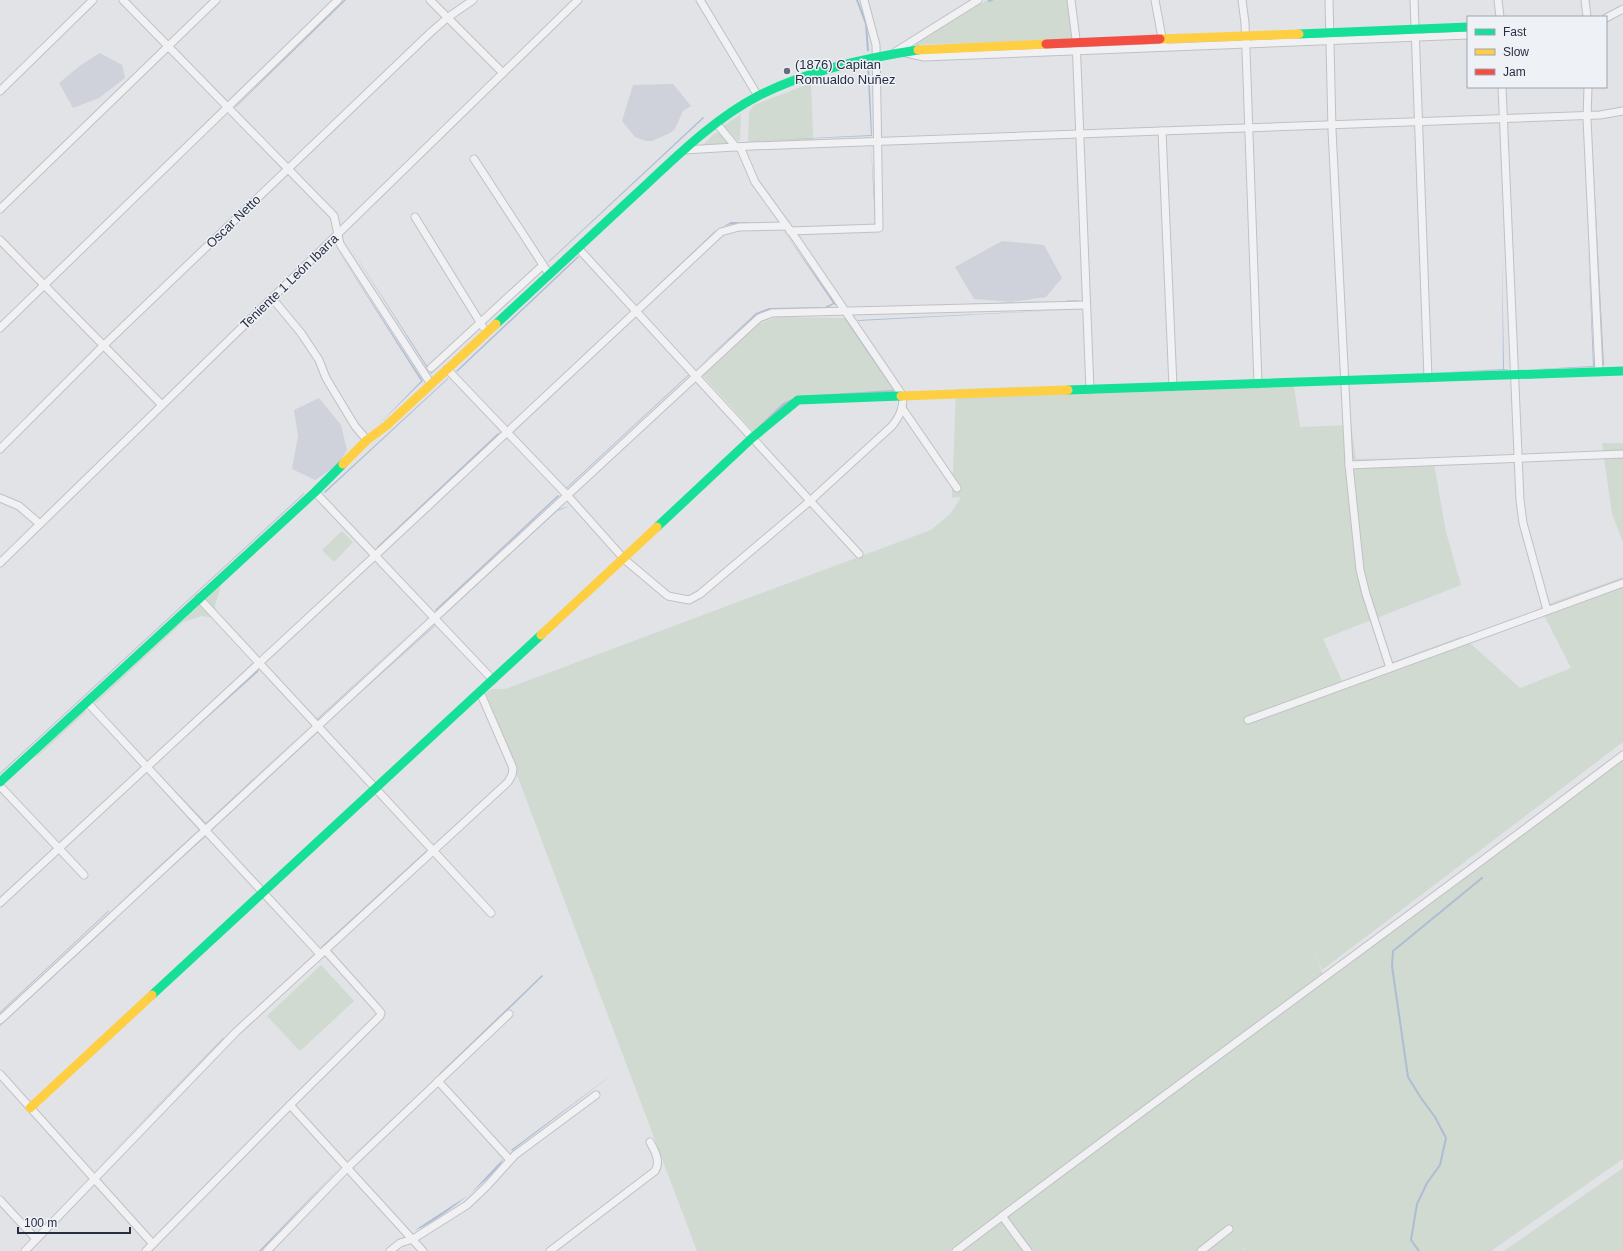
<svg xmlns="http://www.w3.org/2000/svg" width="1623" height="1251" font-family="Arial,sans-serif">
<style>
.built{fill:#cfd2da}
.green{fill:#d0dad1}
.water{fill:#aebdd3}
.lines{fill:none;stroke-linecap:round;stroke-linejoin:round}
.stream{stroke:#aebdd3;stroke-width:2}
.street-casing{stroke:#bfc1c5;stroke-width:9}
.street{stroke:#f1f1f3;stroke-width:7}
.fast{stroke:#16e098;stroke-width:9}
.slow{stroke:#ffcf43;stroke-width:9}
.jam{stroke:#f24e42;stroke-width:9}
.poi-dot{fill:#686d7b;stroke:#eef1f6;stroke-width:1.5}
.labels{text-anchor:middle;stroke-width:3;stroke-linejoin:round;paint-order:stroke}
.poi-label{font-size:13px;fill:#272e41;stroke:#eef1f6;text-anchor:start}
.street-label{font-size:13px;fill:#272e41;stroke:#eef1f6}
</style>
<rect width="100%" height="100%" fill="#e1e3e7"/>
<!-- built -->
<g class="built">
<polygon points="100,53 122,65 125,78 99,98 73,108 59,83 81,65"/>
<polygon points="673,84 691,106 683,111 675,129 670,133 652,141 646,141 635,137 622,121 633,85"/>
<polygon points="1002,241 1044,245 1062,278 1046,297 1012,302 974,299 955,267"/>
<polygon points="319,398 341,425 347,450 338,465 315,480 292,469 298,436 294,410"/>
</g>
<!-- green -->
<g class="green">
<polygon points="987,0 1067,0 1072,39 916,45 917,42"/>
<polygon points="811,83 813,140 750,142 748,141 749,112 754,105"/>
<polygon points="741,114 740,140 738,141 724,126"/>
<polygon points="715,133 719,133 729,143 703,145"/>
<polygon points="777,317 846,318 895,392 799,397 753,431 702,375 758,324"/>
<polygon points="1293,380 1300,427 1351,425 1356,459 1433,458 1446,532 1461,585 1323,639 1342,681 1462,636 1520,688 1571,668 1540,607 1623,577 1623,742 1322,970 1312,944 1323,975 954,1251 697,1251 486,693 491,689 505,689 931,530 951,513 961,497 952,498 956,389"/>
<polygon points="1602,443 1623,443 1623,542 1612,514"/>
<polygon points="342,531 353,542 334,562 322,550"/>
<polygon points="221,585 215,605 216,618 201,616 183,622 96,703 94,702"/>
<polygon points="85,709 86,712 39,755 33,758"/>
<polygon points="1623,758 1623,1159 1491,1251 1246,1251 1242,1244 1245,1251 956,1251"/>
<polygon points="321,965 354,1001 300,1051 267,1016"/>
<polygon points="1623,1168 1623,1251 1504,1251"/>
</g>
<!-- water -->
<g class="water">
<polygon points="344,0 346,0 236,107 235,107"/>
<polygon points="856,0 858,0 867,24 869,51 867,51 865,24"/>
<polygon points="869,64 872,136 750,141 871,135 867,65 837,73"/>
<polygon points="703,117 704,118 549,262 548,262"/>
<polygon points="1591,120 1604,365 1623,365 1603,365"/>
<polygon points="871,146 876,223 794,227 875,223"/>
<polygon points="731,222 781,224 731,224 722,227 639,303 714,232"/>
<polygon points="783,230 838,307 834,304 827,308 765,311 757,314 697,368 756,313 769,308 825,307 833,303"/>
<polygon points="345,239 431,372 477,331 431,374"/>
<polygon points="1588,243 1594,366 1595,367 1517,370 1593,366"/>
<polygon points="335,246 423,381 378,425 421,381"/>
<polygon points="1502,254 1504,369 1509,370 1431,373 1503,369"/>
<polygon points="578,256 579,257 457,372 456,371"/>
<polygon points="1079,300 850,309 850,308 1080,300"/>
<polygon points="1079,309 858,321 858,320"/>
<polygon points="630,311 509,426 508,426"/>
<polygon points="846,318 895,393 799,397 754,431 783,403 799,396 893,390 845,319"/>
<polygon points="689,374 689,375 566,489 566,488"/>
<polygon points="448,378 448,379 325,493 324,492"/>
<polygon points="498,433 499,434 378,548 377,547"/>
<polygon points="304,493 304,494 0,774 0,773"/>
<polygon points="558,495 559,496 436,611 435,610"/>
<polygon points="570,506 557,511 441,618 556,510"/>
<polygon points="427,618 317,720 266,666 317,719"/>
<polygon points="435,625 435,626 323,726"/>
<polygon points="259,669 258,672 152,767 206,823 311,725 206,824 151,766"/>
<polygon points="318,731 318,732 212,830 211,830"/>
<polygon points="147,773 200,830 115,906 199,830"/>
<polygon points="204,836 205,837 122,912"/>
<polygon points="426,851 426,852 321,948 321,947"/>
<polygon points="109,910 109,911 0,1013 0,1012"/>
<polygon points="115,919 116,919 0,1026 0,1025"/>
<polygon points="542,975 543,976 440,1076 439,1074"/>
<polygon points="223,1038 224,1038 95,1170"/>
<polygon points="618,1070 512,1151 511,1150"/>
<polygon points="431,1083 432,1083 348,1160"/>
<path d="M503,1159C499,1174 431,1227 415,1230L470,1194Z"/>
<polygon points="340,1167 261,1251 259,1251"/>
</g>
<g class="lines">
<!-- stream -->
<g class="stream">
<polyline points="989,1 992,0"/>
<polyline points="1419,1251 1411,1240 1417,1204 1427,1183 1440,1165 1446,1138 1435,1117 1421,1098 1408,1077 1392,966 1393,951 1482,878"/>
</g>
<!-- street casing -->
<g class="street-casing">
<g id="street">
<polyline points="123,0 334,216 340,244 431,384"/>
<polyline points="430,0 503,73"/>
<polyline points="700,0 758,96"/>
<polyline points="1071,0 1076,39 1090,390"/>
<polyline points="1155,0 1163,43"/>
<polyline points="1242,0 1245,23 1258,384"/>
<polyline points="1329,0 1332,130 1349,465 1360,570 1366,594 1390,668"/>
<polyline points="1414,0 1428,378"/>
<polyline points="1498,0 1500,17"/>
<polyline points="1585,0 1587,17"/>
<polyline points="1606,18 1623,9"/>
<polyline points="895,52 978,0"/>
<polyline points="906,53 924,57 1468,35"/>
<polyline points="1502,87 1520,500 1523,523 1547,610"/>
<polyline points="1588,87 1587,119 1599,372"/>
<polyline points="0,91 93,0"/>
<polyline points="717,124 736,147"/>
<polyline points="1162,131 1173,387"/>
<polyline points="684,150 752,146 1600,115 1623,111"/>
<polyline points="474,159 549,274"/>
<polyline points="0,209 216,0"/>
<polyline points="415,217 483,327"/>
<polyline points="790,231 879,228 876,45 864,0"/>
<polyline points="0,240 162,405"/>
<polyline points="578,248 859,554"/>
<polyline points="272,298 301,333 319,360 326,378 355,426 367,440"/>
<polyline points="0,328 338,0"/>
<polyline points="431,368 543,265"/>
<path d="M447,369L567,495L624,559L668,596L689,600L700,594L810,501L892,426C900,416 903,409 903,396L797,240L755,182L740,147"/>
<polyline points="902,408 957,488"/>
<polyline points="0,449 103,346 430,33 447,18 473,0"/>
<polyline points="1349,465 1623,454"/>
<polyline points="315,492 493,680"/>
<polyline points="0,498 19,506 40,524"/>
<polyline points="0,563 578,0"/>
<polyline points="199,598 491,913"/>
<polyline points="87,702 320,954"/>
<polyline points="1248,720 1623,583"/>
<polyline points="0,786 84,875"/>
<polyline points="0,903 379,552 721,232 739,227 787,226"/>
<polyline points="0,1020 759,318 772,313 1086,305"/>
<polyline points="0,1074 153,1244"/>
<polyline points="438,1081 510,1160"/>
<polyline points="290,1105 423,1251"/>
<polyline points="0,1200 36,1239"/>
<polyline points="1002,1216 1028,1251"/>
<polyline points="25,1251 236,1032 508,782 512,775 513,768 480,692"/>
<polyline points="146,1251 290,1105 380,1016 381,1013 377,1008 325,950"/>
<polyline points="267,1251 346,1169 509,1014"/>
<polyline points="390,1251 400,1243 413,1239 467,1205 487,1186 515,1155 596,1095"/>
<path d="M550,1251L655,1171C661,1162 655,1151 650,1142"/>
<path d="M956,1251C1177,1084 1402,922 1623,755"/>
<polyline points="1201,1251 1229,1229"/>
</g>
</g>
<!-- street -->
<use href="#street" class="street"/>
<!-- fast -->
<g class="fast">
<polyline points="1299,34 1468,27"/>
<path d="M496,324C543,280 590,237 636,194C674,159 712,120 758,96C807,71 864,58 918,50"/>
<polyline points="1068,390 1623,371"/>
<polyline points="657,527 752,438 798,400 901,396"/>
<polyline points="0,782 315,492 343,464"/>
<polyline points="152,995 541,635"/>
</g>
<!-- slow -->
<g class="slow">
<polyline points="1160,39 1299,34"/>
<polyline points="918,50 1046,44"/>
<polyline points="901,396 1068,390"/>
<polyline points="343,464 367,440 386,426 496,324"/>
<polyline points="541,635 657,527"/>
<polyline points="30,1108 152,995"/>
</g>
<!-- jam -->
<polyline class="jam" points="1046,44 1160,39"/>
</g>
<!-- markers -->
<circle class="poi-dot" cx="787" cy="71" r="4"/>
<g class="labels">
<!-- poi labels -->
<g class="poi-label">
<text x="795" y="69">(1876) Capitan<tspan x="795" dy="15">Romualdo Nuñez</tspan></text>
</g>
<!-- street labels -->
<g class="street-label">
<text transform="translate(233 221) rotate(-44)" y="5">Oscar Netto</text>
<text transform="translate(289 281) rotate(-44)" y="5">Teniente 1 León Ibarra</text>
</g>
</g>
<!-- legend -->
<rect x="1467" y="16" width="140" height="72" fill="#eef1f6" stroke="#9ea3ae"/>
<rect x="1475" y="29" width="20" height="6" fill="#16e098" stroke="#9ea3ae"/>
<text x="1503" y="36" font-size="12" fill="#272e41">Fast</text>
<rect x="1475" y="49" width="20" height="6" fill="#ffcf43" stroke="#9ea3ae"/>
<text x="1503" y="56" font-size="12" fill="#272e41">Slow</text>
<rect x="1475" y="69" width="20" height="6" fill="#f24e42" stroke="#9ea3ae"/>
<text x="1503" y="76" font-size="12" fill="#272e41">Jam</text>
<!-- scale -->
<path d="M18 1227v6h112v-6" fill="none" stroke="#272e41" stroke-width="2"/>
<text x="24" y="1227" font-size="12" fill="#272e41" stroke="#eef1f6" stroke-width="3" paint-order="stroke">100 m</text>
</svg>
